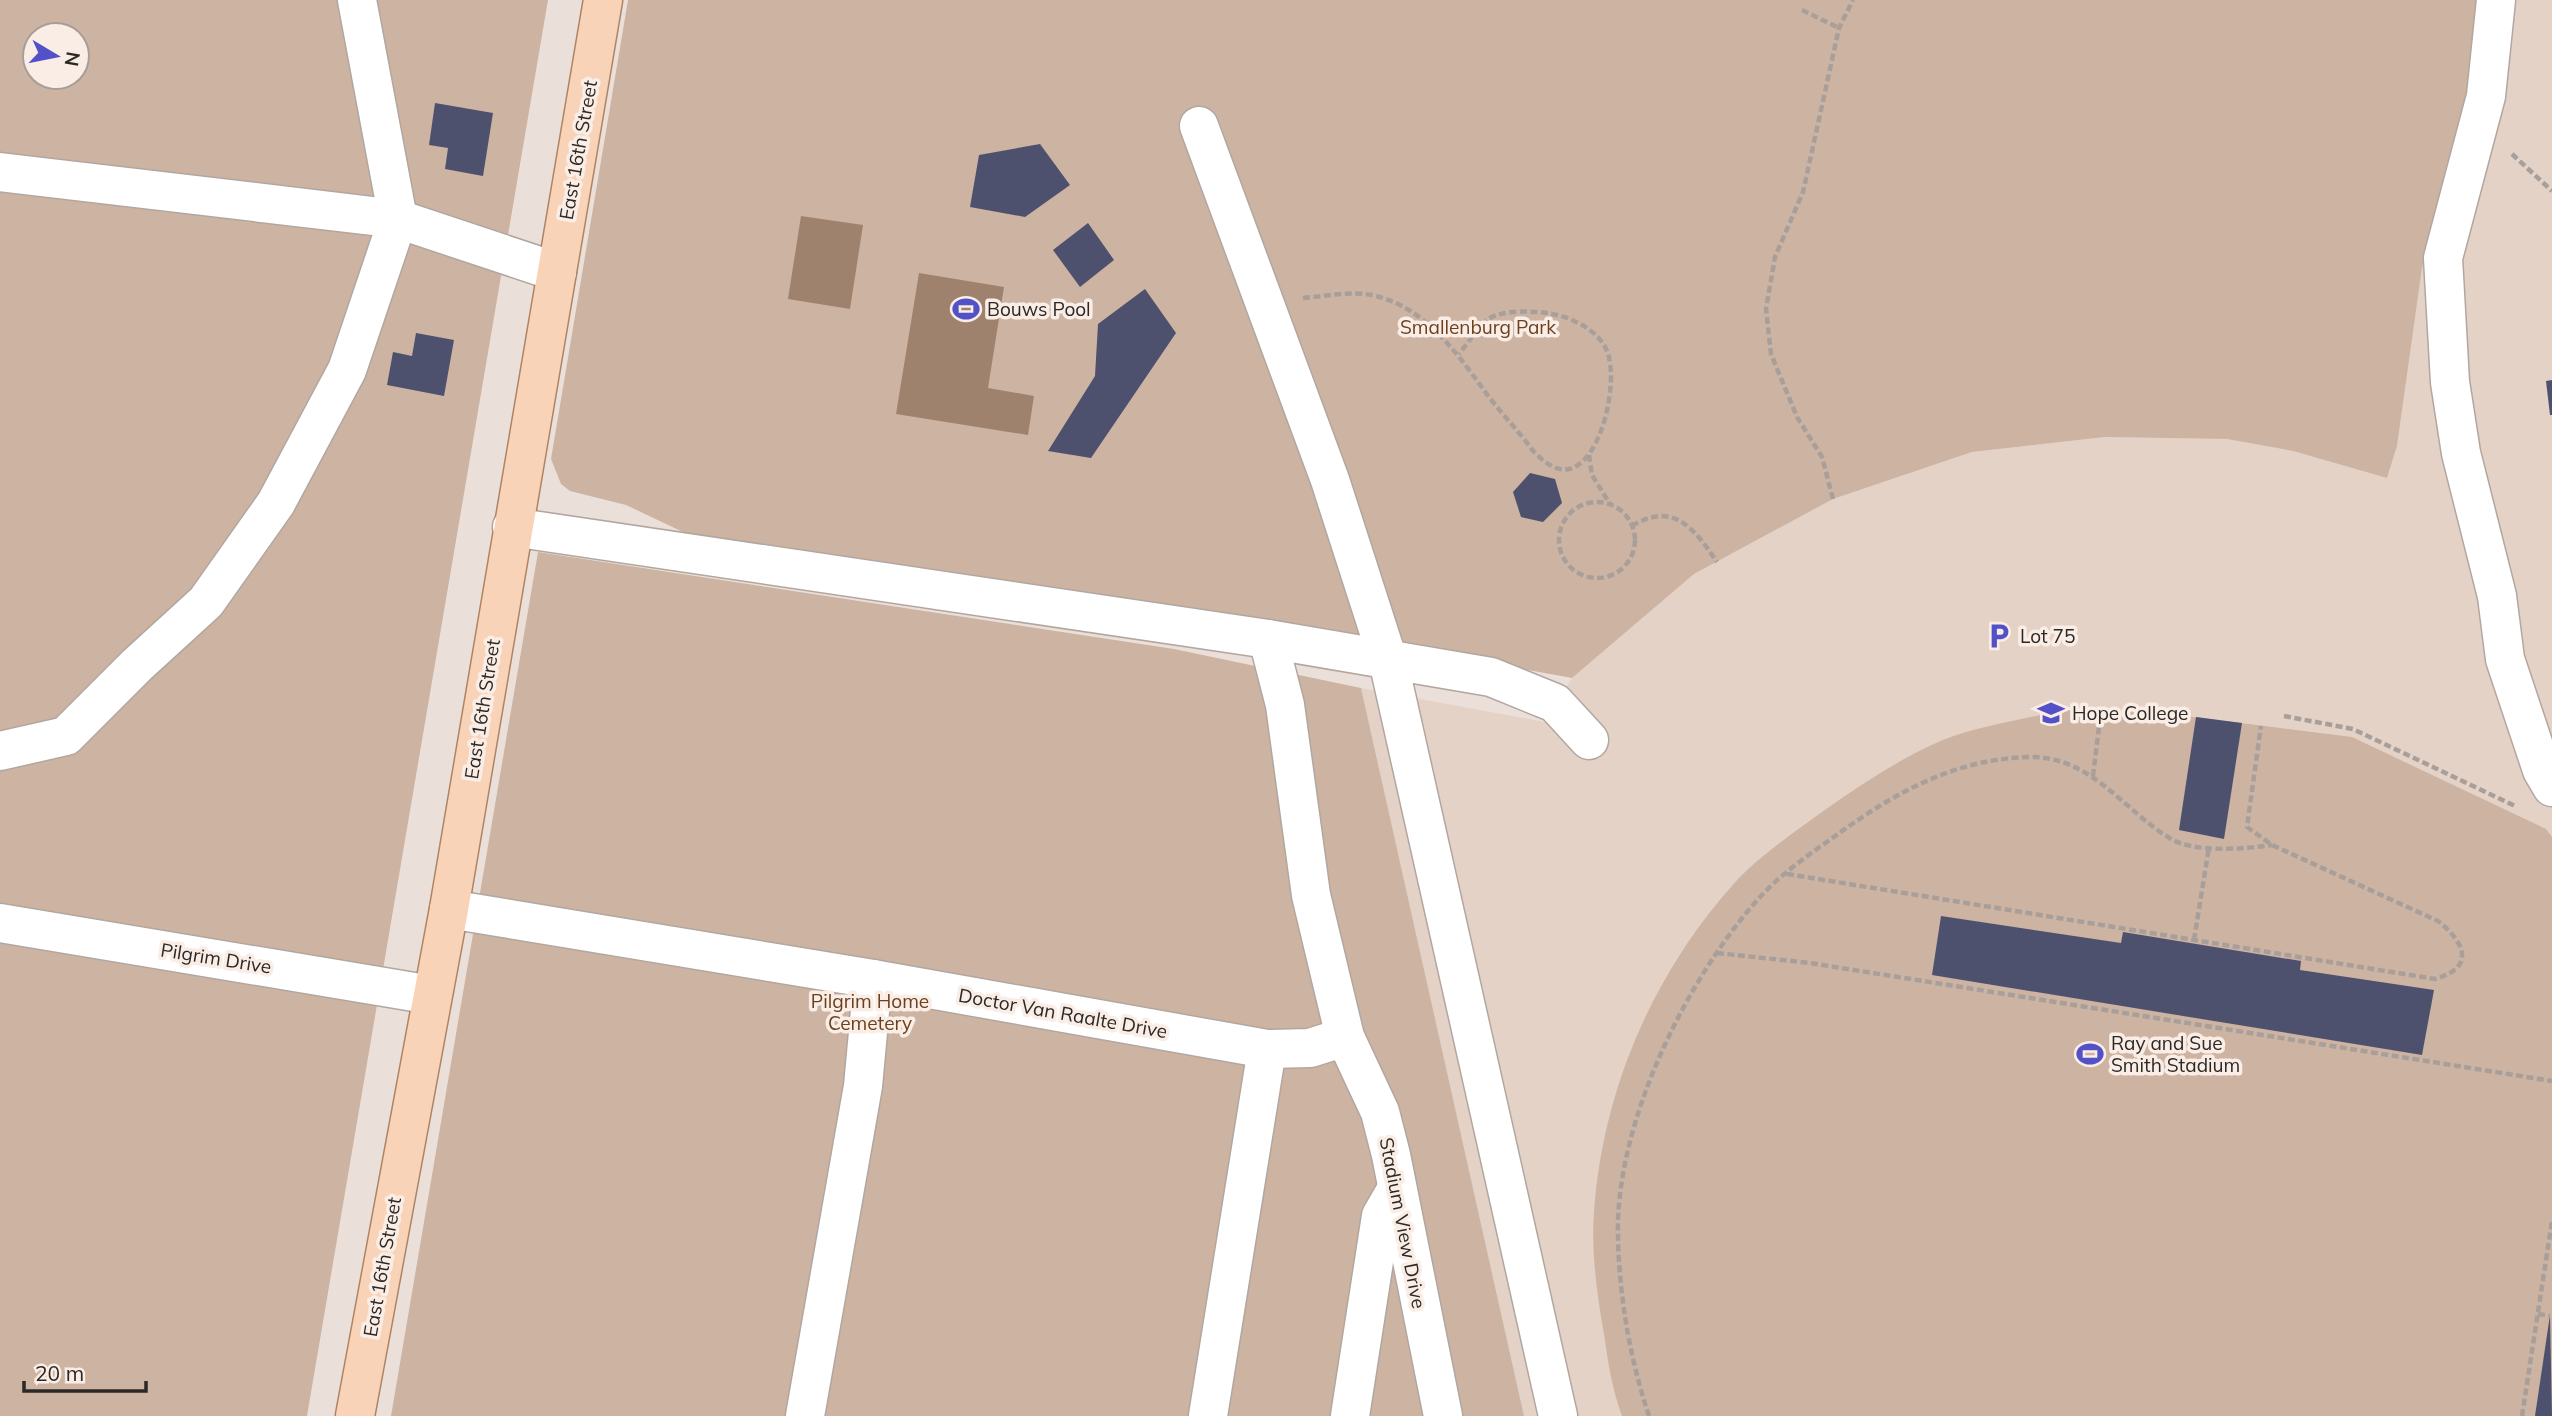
<svg xmlns="http://www.w3.org/2000/svg" width="2552" height="1416" font-family="Mulish,sans-serif">
<style>
.built{fill:#e4d2c6}
.green{fill:#cdb3a2;fill-rule:evenodd}
.water{fill:#9f826e}
.building{fill:#4d516d}
.lines{fill:none;stroke-linecap:round;stroke-linejoin:round}
.minor-casing{stroke:#b2a7a0;stroke-width:41}
.major-casing{stroke:#ae8465;stroke-width:41}
.path{stroke:#a89f9a;stroke-width:4.5;stroke-dasharray:7 3.5;stroke-linecap:butt}
.minor{stroke:#fff;stroke-width:38}
.major{stroke:#f8d3b8;stroke-width:38}
.labels{text-anchor:middle;stroke-width:7;stroke-linejoin:round;paint-order:stroke}
.street-label{font-size:19px;fill:#2c2825;stroke:#f9ede6}
.poi-label{font-size:19px;fill:#2c2825;stroke:#f9ede6;text-anchor:start}
.park-label{font-size:19px;fill:#6b401f;stroke:#f9ede6}
</style>
<rect width="100%" height="100%" fill="#ebe0d9"/>
<!-- built -->
<polygon class="built" points="2475,0 2552,0 2552,1416 1524,1416 1361,688 1545,722 1572,678 1694,574 1833,499 1972,452 2105,437 2227,439 2293,451 2387,478 2397,446 2422,268"/>
<!-- green -->
<g class="green">
<path d="M0,0H548L307,1416H0ZM35,35H77V77H35Z"/>
<polygon points="628,0 2478,0 2466,97 2422,268 2397,446 2387,478 2293,451 2227,439 2105,437 1972,452 1833,499 1694,574 1572,678 1238,617 702,541 626,505 570,491 561,484 551,459"/>
<polygon points="538,552 1174,649 1361,688 1524,1416 391,1416"/>
<path d="M2066,709L2169,714L2352,737L2546,829L2552,837V1416H1622C1612,1389 1608,1362 1604,1334C1597,1295 1591,1251 1594,1212C1603,1088 1654,971 1738,879C1764,852 1799,829 1829,807C1864,783 1904,756 1943,740C1981,725 2027,719 2066,709Z"/>
</g>
<!-- water -->
<g class="water">
<polygon points="801,216 863,225 850,309 788,299"/>
<polygon points="919,273 1004,287 988,388 1034,396 1028,435 896,414"/>
</g>
<!-- building -->
<g class="building">
<polygon points="435,103 493,113 483,176 445,169 448,148 429,145"/>
<polygon points="1040,144 1070,185 1025,217 970,207 979,155"/>
<polygon points="1088,223 1114,260 1080,287 1053,250"/>
<polygon points="1145,289 1176,333 1091,458 1048,451 1095,376 1098,324"/>
<polygon points="416,333 454,340 444,396 387,385 393,352 412,356"/>
<polygon points="2552,380 2552,415 2550,415 2546,381"/>
<polygon points="1530,473 1555,479 1562,503 1543,522 1521,517 1513,492"/>
<polygon points="2196,717 2242,723 2224,839 2179,830"/>
<polygon points="1941,916 2121,943 2123,932 2301,961 2300,970 2434,990 2422,1055 1932,975"/>
<polygon points="2550,1315 2552,1416 2535,1416"/>
</g>
<g class="lines">
<!-- minor casing -->
<g class="minor-casing">
<g id="minor">
<polyline points="2496,0 2486,96 2443,258 2450,382 2461,453 2497,596 2505,659 2542,770 2552,787"/>
<polyline points="1199,126 1330,480 1388,660 1558,1416"/>
<polyline points="0,172 398,219 557,272"/>
<polyline points="512,527 1268,639 1491,677 1555,703 1589,740"/>
<polyline points="1268,639 1285,705 1311,895 1345,1037 1380,1112 1391,1155 1443,1416"/>
<polyline points="0,751 66,736 137,665 206,602 276,503 347,370 398,219 357,0"/>
<polyline points="449,909 873,979 1267,1049 1310,1048 1345,1037"/>
<polyline points="0,923 432,995"/>
<polyline points="805,1416 863,1086 873,979"/>
<polyline points="1208,1416 1267,1049"/>
<polyline points="1350,1416 1381,1216 1396,1190"/>
</g>
</g>
<!-- major casing -->
<g class="major-casing">
<polyline id="major" points="355,1416 449,909 603,0"/>
</g>
<!-- path -->
<g class="path">
<polyline points="1802,10 1839,28"/>
<polyline points="2512,154 2552,191"/>
<path d="M1303,298C1326,296 1349,291 1372,295C1424,306 1457,353 1486,393C1500,412 1516,428 1530,447C1538,457 1555,473 1569,469C1603,461 1619,379 1607,351C1598,329 1569,316 1547,313C1532,311 1503,310 1490,318C1478,326 1468,343 1459,354"/>
<polyline points="1589,455 1592,475 1610,504"/>
<polyline points="1833,499 1822,457 1797,417 1771,354 1766,309 1775,257 1803,192 1839,28 1853,0"/>
<circle cx="1597" cy="540" r="38"/>
<path d="M1632,526C1674,500 1695,530 1717,562"/>
<polyline points="2284,716 2353,729 2517,807"/>
<polyline points="2093,776 2101,711"/>
<path d="M1787,874L2435,979C2477,967 2464,942 2438,921L2272,845L2247,827L2261,726"/>
<polyline points="2194,940 2209,847"/>
<polyline points="1717,953 1810,963 2552,1081"/>
<polyline points="2538,1314 2550,1316"/>
<path d="M1649,1416C1630,1359 1619,1296 1618,1236C1615,1124 1687,976 1762,895C1783,872 1813,852 1838,834C1896,792 1957,758 2031,757C2092,757 2123,810 2171,839C2195,853 2245,849 2272,845"/>
<polyline points="2522,1416 2552,1221"/>
</g>
<!-- minor -->
<use href="#minor" class="minor"/>
<!-- major -->
<use href="#major" class="major"/>
</g>
<!-- icons -->
<defs>
<g id="stadium-bare" transform="scale(2.1)"><path d="M0-5a6.5 5 0 1 0 0 10a6.5 5 0 1 0 0-10ZM-3.5-1.8h7v3.6h-7Z" fill="#5351c8" stroke="#f9ede6" stroke-width="2.5" paint-order="stroke"/></g>
<g id="parking-bare" transform="scale(2.1)"><path d="M-3.5-5.5H1a3.5 3.5 0 0 1 0 7H-1V5.5H-3.5ZM-1-3.4V-.6H.8a1.4 1.4 0 0 0 0-2.8Z" fill="#5351c8" stroke="#f9ede6" stroke-width="2.5" paint-order="stroke"/></g>
<g id="university-bare" transform="scale(2.1)"><path d="M0-5L7-2L0 1L-7-2ZM-4 1L0 2.5L4 1V4Q0 6-4 4Z" fill="#5351c8" stroke="#f9ede6" stroke-width="2.5" paint-order="stroke"/></g>
</defs>
<g fill-rule="evenodd">
<use href="#stadium-bare" x="966" y="309"/>
<use href="#parking-bare" x="1999" y="636"/>
<use href="#university-bare" x="2051" y="713"/>
<use href="#stadium-bare" x="2090" y="1054"/>
</g>
<g class="labels">
<!-- street labels -->
<g class="street-label">
<text transform="translate(578 150) rotate(-80)" y="7">East 16th Street</text>
<text transform="translate(482 709) rotate(-81)" y="7">East 16th Street</text>
<text transform="translate(216 958) rotate(9)" y="7">Pilgrim Drive</text>
<text transform="translate(1063 1013) rotate(10)" y="7">Doctor Van Raalte Drive</text>
<text transform="translate(1403 1223) rotate(79)" y="7">Stadium View Drive</text>
<text transform="translate(382 1267) rotate(-80)" y="7">East 16th Street</text>
</g>
<!-- poi labels -->
<g class="poi-label">
<text x="987" y="316">Bouws Pool</text>
<text x="2020" y="643">Lot 75</text>
<text x="2072" y="720">Hope College</text>
<text x="2111" y="1050">Ray and Sue<tspan x="2111" dy="22">Smith Stadium</tspan></text>
</g>
<!-- park labels -->
<g class="park-label">
<text x="1478" y="334">Smallenburg Park</text>
<text x="870" y="1008">Pilgrim Home<tspan x="870" dy="22">Cemetery</tspan></text>
</g>
</g>
<!-- north arrow -->
<g transform="translate(56 56) rotate(100)"><circle r="33" fill="#f9ede6" stroke="#a79e99" stroke-width="2"/>
<path d="M0-5L12 26L0 18L-12 26Z" fill="#5351c8"/>
<text y="-10" font-size="19" font-weight="bold" text-anchor="middle" fill="#2c2825">N</text>
</g>
<!-- scale -->
<path d="M24 1381v10h122v-10" fill="none" stroke="#2c2825" stroke-width="3.5"/>
<text x="35" y="1381" font-size="21" fill="#2c2825" stroke="#f9ede6" stroke-width="5" paint-order="stroke">20 m</text>
</svg>
